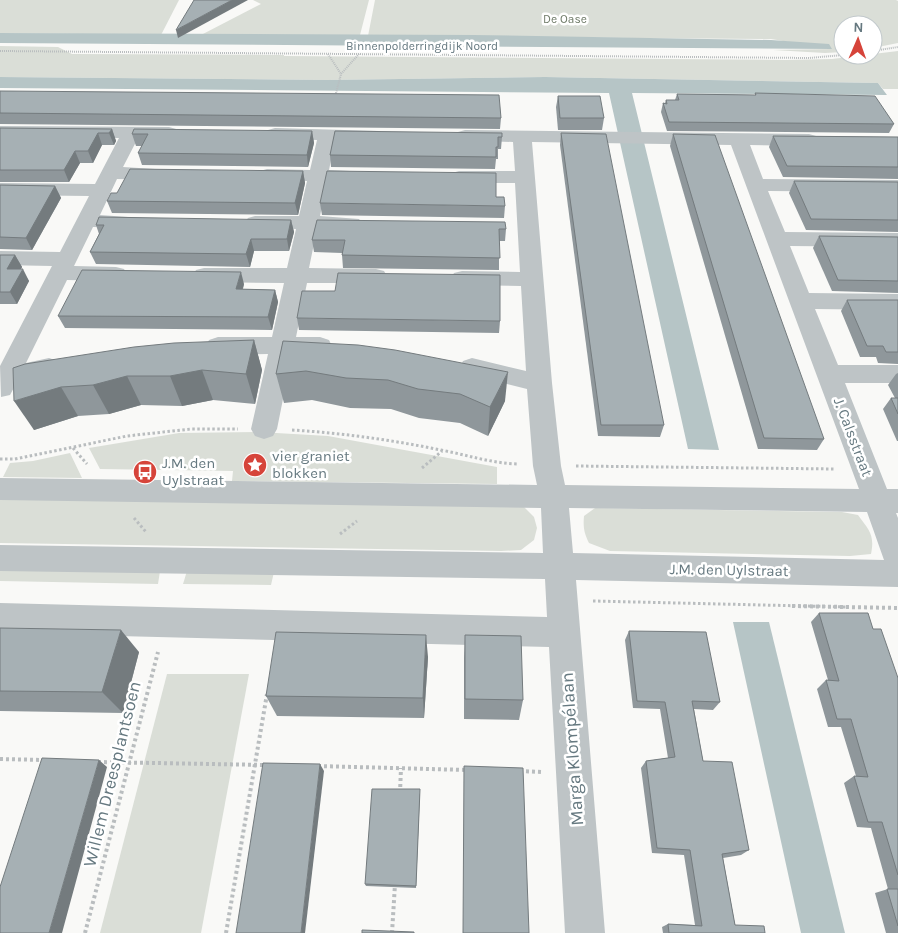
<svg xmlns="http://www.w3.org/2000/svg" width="898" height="933" font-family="Karla,sans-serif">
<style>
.green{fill:#daded7}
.water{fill:#b6c5c6}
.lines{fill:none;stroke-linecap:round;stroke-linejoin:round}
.path-far2{stroke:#b9bdbf;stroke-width:2;stroke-dasharray:1 1;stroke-linecap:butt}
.path-far1{stroke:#b9bdbf;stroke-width:3;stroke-dasharray:2.5 2.5;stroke-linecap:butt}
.path{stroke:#b9bdbf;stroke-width:4;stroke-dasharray:3 3;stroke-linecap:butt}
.minor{fill:#bec4c6;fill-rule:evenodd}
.wall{fill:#8f979b}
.shaded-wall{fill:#747b7e}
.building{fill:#a6b0b4;stroke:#747b7e}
.labels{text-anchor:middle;stroke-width:5;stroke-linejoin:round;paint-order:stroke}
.far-park-label{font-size:12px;fill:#6c7865;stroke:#fff}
.far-street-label{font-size:12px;fill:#667980;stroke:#fff}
.street-label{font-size:15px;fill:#667980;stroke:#fff}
.poi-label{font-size:15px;fill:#667980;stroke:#fff;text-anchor:start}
.near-street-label{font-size:18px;fill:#667980;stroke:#fff}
</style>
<rect width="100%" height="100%" fill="#f9f9f7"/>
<!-- green -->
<g class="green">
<polygon points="0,0 179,0 161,35 0,33"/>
<polygon points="253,0 369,0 360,35 201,35 261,4"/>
<polygon points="375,0 896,0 898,1 898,43 873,48 873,25 843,25 843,52 825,53 773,50 832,49 771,39 368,36"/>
<polygon points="0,46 58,47 72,54 284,55 284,56 786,60 832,59 898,51 898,89 883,89 878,83 545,77 327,80 0,77"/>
<polygon points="259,432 328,436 497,467 497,484 232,481 233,471 100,469 89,448 179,433"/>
<polygon points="70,453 82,478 3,477 10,463 33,461"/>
<polygon points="0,498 524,507 534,517 537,528 534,540 521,550 501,551 0,543"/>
<path d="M595,508L842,512L858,515C869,530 875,535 871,554L850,556L610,551L589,543C584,533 583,527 584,516Z"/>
<polygon points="0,563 160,571 158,584 0,581"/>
<polygon points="187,571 274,572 271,585 183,584"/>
<polygon points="167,674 249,674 201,933 100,933"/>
</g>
<!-- water -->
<g class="water">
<polygon points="0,33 473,35 771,40 829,44 832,49 0,43"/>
<polygon points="0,77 327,80 545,77 878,83 887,95 632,93 719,450 688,449 609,93 0,88"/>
<polygon points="733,622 769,622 845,933 801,933"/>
</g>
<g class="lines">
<!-- path-far2 -->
<g class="path-far2">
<polyline points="0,51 809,58 843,55"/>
<polyline points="873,51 898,47"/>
<polyline points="328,54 341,74"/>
<polyline points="335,97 341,74 359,54"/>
</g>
<!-- path-far1 -->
<g class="path-far1">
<path d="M292,430C342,433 392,440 441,450C467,455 491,463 517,464"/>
<polyline points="73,448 87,464"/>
<polyline points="0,459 15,459 127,436 191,429 238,429"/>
<polyline points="576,466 835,469"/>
<polyline points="422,468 442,451"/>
<polyline points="134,518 146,532"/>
<polyline points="340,534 357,521"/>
<polyline points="593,601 847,607"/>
</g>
<!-- path -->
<g class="path">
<polyline points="792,606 898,608"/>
<polyline points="0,759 44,760"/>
<polyline points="98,762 267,765"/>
<polyline points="318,766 467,770"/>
<polyline points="520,771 542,772"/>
<polyline points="400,793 401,768"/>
<polyline points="85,933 158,652"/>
<polyline points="226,933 267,694"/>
<polyline points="392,933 395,884"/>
</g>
<!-- minor -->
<g class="minor">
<polygon points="0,126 169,127 176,129 178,133 176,137 138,138 123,167 171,170 174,174 171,178 164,180 117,179 100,215 142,218 145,222 142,226 135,228 93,227 74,266 116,267 124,269 127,274 124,279 116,281 67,280 26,363 49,358 58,361 61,367 58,373 16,384 10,395 1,397 0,366 52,266 0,265 0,251 60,252 89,196 0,195 0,183 95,184 119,138 0,138"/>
<polygon points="275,128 379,131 381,135 379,139 335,140 329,170 371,172 374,176 371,180 364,182 327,181 320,216 359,219 362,223 359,227 352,229 317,229 309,268 376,269 384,271 387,276 384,281 376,283 307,283 296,337 320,337 329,340 332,346 329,352 320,355 292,354 277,429 273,436 264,439 255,436 251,429 268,354 218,355 209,352 206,346 209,340 218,337 272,337 284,283 204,282 196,280 193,275 196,270 204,268 287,268 296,229 248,226 245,222 248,218 255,216 299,216 307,181 260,179 257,175 260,171 267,169 310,170 317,140 268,138 266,134 268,130"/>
<path d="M465,130L809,134L816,136L818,140L816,144L809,146L750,145L763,179L898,180V192L768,191L785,232L898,233V247L790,246L809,293L898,294V310L815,309L838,365H898V383H845L887,489H898V513H896L898,518V587L576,580L605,933H565L549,647L0,633V603L547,617L545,579L0,571V545L543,553L541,508L0,500V478L537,485L533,466L527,389L463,373L460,367L463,361L472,358L526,371L521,286L462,285L454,283L451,278L454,273L462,271L520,272L515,183H459L452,181L449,177L452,173L459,171H515L513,142L458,140L456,136L458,132ZM532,142L731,145L859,489L565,485L561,466L552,383ZM569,508L867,512L884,560L573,553Z"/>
</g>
</g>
<!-- wall -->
<g class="wall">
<polygon points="0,91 501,118 500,129 0,124"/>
<polygon points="755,93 894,124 889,133 667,131 661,112 663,103 665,103 666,100 675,100 677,94 755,95"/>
<polygon points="558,96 604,118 602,130 558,130 556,107"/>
<polygon points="0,128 112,129 116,141 114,145 102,145 93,163 80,163 69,182 0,182"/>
<polygon points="312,131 314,143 308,167 142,165 138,153 142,146 136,146 132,134"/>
<polygon points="335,131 502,137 501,149 498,149 498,159 496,159 495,169 331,167 330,155"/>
<polygon points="561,133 664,425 660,437 598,436 560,145"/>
<polygon points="673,134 824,439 817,450 758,449 670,146"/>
<polygon points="773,136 898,137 898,179 783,177 769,147"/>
<polygon points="303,171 305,183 298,215 112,213 107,201 117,193"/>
<polygon points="794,181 898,182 898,232 806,230 789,193"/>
<polygon points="0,185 55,186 61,198 32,250 0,249"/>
<polygon points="320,203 505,206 504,218 322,215"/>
<polygon points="291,220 294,232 289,251 254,251 250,267 96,264 90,252 99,234 96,225"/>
<polygon points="317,220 506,229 505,241 499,241 499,270 343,268 342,255 342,253 314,252 312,240"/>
<polygon points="819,236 898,237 898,293 832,291 813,248"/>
<polygon points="0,255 15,255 22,267 21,269 29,281 17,304 0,304"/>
<polygon points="244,284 243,289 275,290 278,302 272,330 65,328 58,316"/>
<polygon points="847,300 898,300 898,364 878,363 876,357 860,357 841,311"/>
<polygon points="297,318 500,321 499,333 299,330"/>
<polygon points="254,340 262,370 255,404 213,400 182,406 141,405 109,414 78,416 34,430 13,368"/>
<polygon points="283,341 505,401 488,436 460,423 419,418 391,409 350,408 312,400 284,403 276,374"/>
<polygon points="898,373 898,441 897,441 883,409 891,398 895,398 888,385 896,374"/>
<polygon points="819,613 873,629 898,678 898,933 886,933 875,893 888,889 871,828 857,827 844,783 854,776 856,776 841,727 828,727 817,689 826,680 828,680 811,622"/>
<polygon points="0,628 139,652 123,713 0,711"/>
<polygon points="629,631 720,702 713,710 694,709 703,761 749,850 741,855 723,858 735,925 765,933 663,933 662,927 668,924 695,925 684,855 652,853 641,768 646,761 668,758 660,709 633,708 625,640"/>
<polygon points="465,635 523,700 519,720 464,719 464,658"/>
<polygon points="428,657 424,718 277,716 266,696"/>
<polygon points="420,793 416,888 366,886 365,884"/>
</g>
<!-- shaded-wall -->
<g class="shaded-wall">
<polygon points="232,0 248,0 178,38 176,30"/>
<polygon points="112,129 116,141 114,145 109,133"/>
<polygon points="312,131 314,143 308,167 307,155"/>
<polygon points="98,133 102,145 93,163 88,151"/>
<polygon points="75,151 80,163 69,182 64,170"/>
<polygon points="303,171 305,183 298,215 295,203"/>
<polygon points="55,186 61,198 32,250 26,238"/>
<polygon points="291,220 294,232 289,251 287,239"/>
<polygon points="251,239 254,251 250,267 246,254"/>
<polygon points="15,255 22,267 14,281 7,269"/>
<polygon points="23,269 29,281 17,304 10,292"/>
<polygon points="241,272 244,284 239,301 236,289"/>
<polygon points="275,290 278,302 272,330 268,317"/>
<polygon points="254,340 262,370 255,404 246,374"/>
<polygon points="202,370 213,400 182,406 170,376"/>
<polygon points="508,372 505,401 488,436 490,407"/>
<polygon points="127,376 141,405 109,414 93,385"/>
<polygon points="61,387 78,416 34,430 14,401"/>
<polygon points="121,630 139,652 123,713 102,692"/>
<polygon points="426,635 428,657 424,718 423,698"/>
<polygon points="99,760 107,767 62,933 49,933"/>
<polygon points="320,764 324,771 305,933 301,933"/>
</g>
<!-- building -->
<g class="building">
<polygon points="194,0 232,0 176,30"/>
<polygon points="0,91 499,95 501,118 0,113"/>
<polygon points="755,93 875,96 894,124 669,122 663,103 667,104 666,100 679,100 677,94 756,95"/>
<polygon points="558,96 600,96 604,118 560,118"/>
<polygon points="0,128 112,129 109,133 98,133 88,151 75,151 64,170 0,170"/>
<polygon points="134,129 312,131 307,155 138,153 148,134 132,134"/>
<polygon points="335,131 502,133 502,137 498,137 498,147 496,147 496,157 330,155"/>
<polygon points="561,133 606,134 664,425 601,425"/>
<polygon points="673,134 715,135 824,439 764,438"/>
<polygon points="773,136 898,137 898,167 787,166"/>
<polygon points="130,169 303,171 295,203 107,201 111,193 117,193"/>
<polygon points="327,171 496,173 496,197 504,197 505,206 320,203"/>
<polygon points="794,181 898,182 898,220 811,219"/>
<polygon points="0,185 55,186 26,238 0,237"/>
<polygon points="99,217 291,220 287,239 251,239 246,254 90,252 104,225 96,225"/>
<polygon points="317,220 505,222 506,229 499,229 500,258 342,255 345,240 312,240"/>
<polygon points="819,236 898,237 898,281 838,280"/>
<polygon points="0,255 15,255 7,269 23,269 10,292 0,292"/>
<polygon points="82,270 241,272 236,289 275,290 268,317 58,316"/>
<polygon points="338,273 500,275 500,321 297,318 302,291 335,291"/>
<polygon points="847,300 898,300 898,352 886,352 883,346 867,346"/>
<polygon points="254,340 246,374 202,370 170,376 127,376 93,385 61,387 14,401 13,368 25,364 134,347 174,343"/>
<polygon points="283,341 358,345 395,350 508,372 490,407 460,394 418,389 388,380 346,378 306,371 276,374"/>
<polygon points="891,398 898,398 898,414"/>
<polygon points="819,613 868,613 873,629 881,629 898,678 898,875 882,822 868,822 854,776 868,777 851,719 837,719 826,680 839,681"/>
<polygon points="0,628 121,630 102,692 0,691"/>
<polygon points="629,631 706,632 720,702 692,701 703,761 732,762 749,850 722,854 735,925 764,926 765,933 669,933 668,924 702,926 690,850 657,848 646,761 675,757 665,702 637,701"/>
<polygon points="276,632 426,635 423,698 266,696"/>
<polygon points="465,635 521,636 523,700 465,699"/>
<polygon points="42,758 99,760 49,933 0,933 0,887"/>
<polygon points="263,763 320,764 301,933 236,933"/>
<polygon points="464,766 523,768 529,933 463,933"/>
<polygon points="372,789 420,789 416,886 365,884"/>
<polygon points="887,889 898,889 898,926"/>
<polygon points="362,930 414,932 414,933 362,933"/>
</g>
<!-- icons -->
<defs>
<g id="sight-disc" transform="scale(1.25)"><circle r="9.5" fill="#d6443a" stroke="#fff"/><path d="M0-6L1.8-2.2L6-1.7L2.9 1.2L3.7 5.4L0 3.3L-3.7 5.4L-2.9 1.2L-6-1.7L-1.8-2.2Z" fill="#fff"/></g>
<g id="bus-disc" transform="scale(1.25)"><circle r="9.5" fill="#d6443a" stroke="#fff"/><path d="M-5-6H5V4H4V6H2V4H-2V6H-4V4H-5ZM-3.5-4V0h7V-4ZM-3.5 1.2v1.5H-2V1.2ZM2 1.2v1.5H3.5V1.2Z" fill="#fff"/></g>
</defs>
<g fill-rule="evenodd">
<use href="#sight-disc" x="255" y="465"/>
<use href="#bus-disc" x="145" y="472"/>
</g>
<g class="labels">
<!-- far-park labels -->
<g class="far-park-label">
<text x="565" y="23">De Oase</text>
</g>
<!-- far-street labels -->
<g class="far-street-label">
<text x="422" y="50">Binnenpolderringdijk Noord</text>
</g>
<!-- street labels -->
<g class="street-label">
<text transform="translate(853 437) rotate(69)" y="5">J. Calsstraat</text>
<text transform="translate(729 570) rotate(1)" y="5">J.M. den Uylstraat</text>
</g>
<!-- poi labels -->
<g class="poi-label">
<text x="272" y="461">vier graniet<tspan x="272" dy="17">blokken</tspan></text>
<text x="162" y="468">J.M. den<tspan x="162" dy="17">Uylstraat</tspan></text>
</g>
<!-- near-street labels -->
<g class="near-street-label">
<text transform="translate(572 749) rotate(-94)" y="6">Marga Klompélaan</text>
<text transform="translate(112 774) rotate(-76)" y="6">Willem Dreesplantsoen</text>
</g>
</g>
<!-- north arrow -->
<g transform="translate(858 40) rotate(2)"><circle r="24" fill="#ffffff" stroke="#c2c9cc"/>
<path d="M0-4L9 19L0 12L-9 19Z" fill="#d6443a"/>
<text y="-8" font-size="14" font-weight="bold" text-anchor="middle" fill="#667980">N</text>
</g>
</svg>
